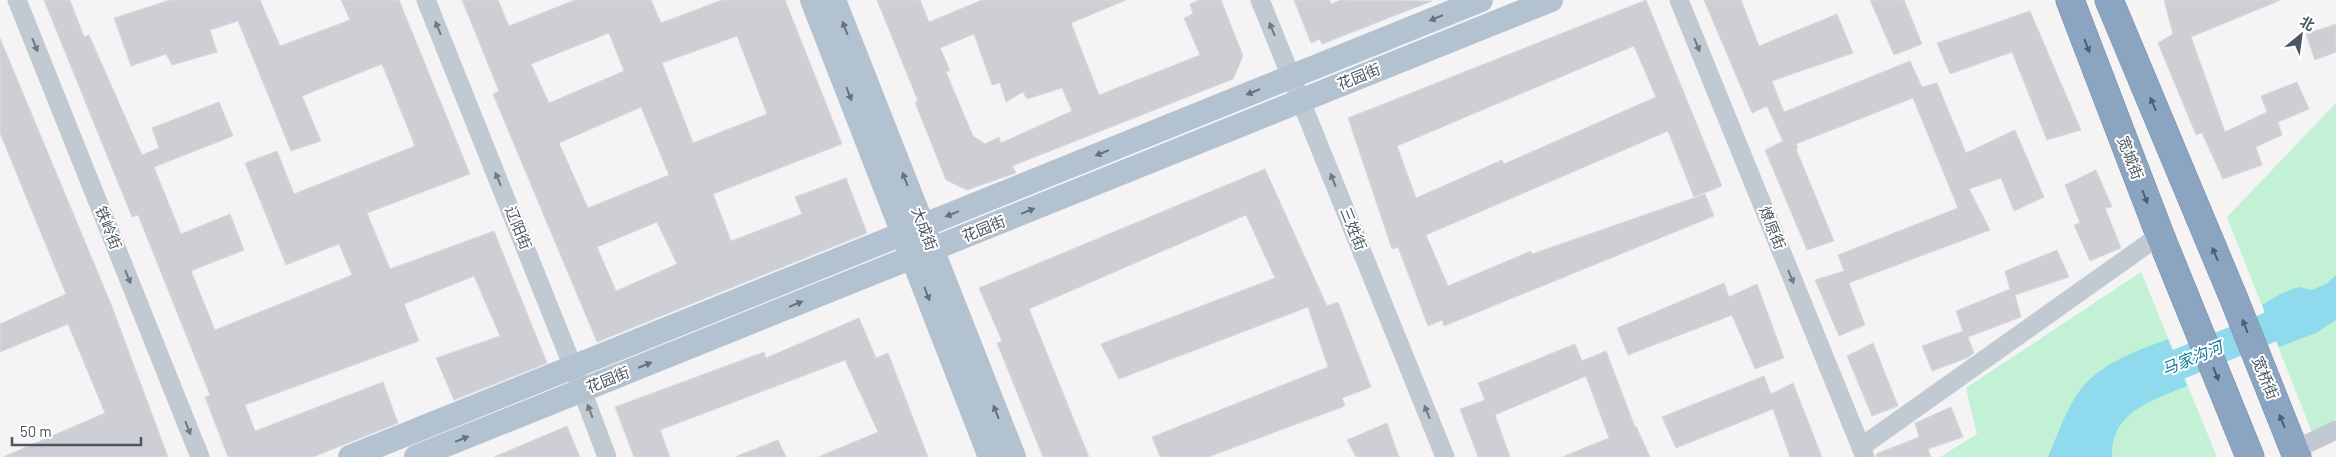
<svg xmlns="http://www.w3.org/2000/svg" width="2336" height="457" font-family="Barlow,'Noto Sans SC',sans-serif">
<style>
.green{fill:#c3f1d5}
.water{fill:#90daee}
.lines{fill:none;stroke-linecap:round;stroke-linejoin:round}
.river{stroke:#90daee;stroke-width:31}
.building{fill:#cdcfd5;stroke:#d7d9de;fill-rule:evenodd}
.highway-casing{stroke:#7690ad;stroke-width:29}
.minor{stroke:#c1cad2;stroke-width:19}
.major{stroke:#b3c2d1;stroke-width:24}
.highway{stroke:#8ba5c1;stroke-width:28}
.oneway{fill:#64717d}
.oneway2{fill:#6e7983}
.oneway3{fill:#505e6b}
.labels{text-anchor:middle;stroke-width:4;stroke-linejoin:round;paint-order:stroke}
.street-label{font-size:15px;fill:#4a5661;stroke:#fff}
.water-label{font-size:16px;font-style:italic;fill:#0c7c9b;stroke:#fff}
</style>
<rect width="100%" height="100%" fill="#f5f3f3"/>
<!-- green -->
<g class="green">
<polygon points="2336,103 2336,419 2313,435 2227,217"/>
<polygon points="2141,272 2217,457 1940,457 1977,434 1966,388"/>
</g>
<!-- water -->
<g class="water">
<polygon points="2336,275 2336,320 2316,333 2279,347 2262,305 2282,293 2299,287 2312,290 2326,284"/>
<path d="M2168,339L2187,386C2152,401 2111,411 2112,457H2048C2060,430 2071,392 2096,374C2116,358 2144,348 2168,339Z"/>
</g>
<g class="lines">
<!-- river -->
<polyline class="river" points="2140,380 2317,308 2336,296"/>
</g>
<!-- building -->
<g class="building">
<polygon points="44,0 70,0 84,37 89,35 142,155 159,148 152,128 219,102 233,136 154,167 181,234 230,214 244,250 191,271 215,330 352,275 339,244 286,265 245,163 277,151 294,194 415,146 382,64 302,96 321,141 291,151 238,21 210,30 217,52 172,65 166,54 131,66 114,18 170,0 260,0 280,46 350,20 341,0 399,0 470,174 367,213 390,269 494,231 547,363 454,400 436,358 500,336 474,276 404,304 419,341 245,405 255,431 383,382 398,423 313,457 228,457 205,397 210,395 138,215 132,217"/>
<path d="M462,0H498L509,26L575,0H651L661,23L722,0H785L842,144L713,194L731,241L802,214L795,197L846,178L867,233L597,342L493,94L499,91ZM609,33L624,71L549,103L531,64ZM737,36L767,114L693,143L662,63ZM641,107L669,175L588,208L559,143ZM657,222L677,264L616,291L597,247Z"/>
<path d="M877,0H920L929,22L982,0H1126L1071,23L1099,95L1200,55L1184,18L1193,14L1190,4L1199,0H1221L1243,56L1233,79L1012,166L1016,173L967,190L946,180L915,102L918,101ZM974,34L992,85L1000,83L1006,102L1023,92L1027,99L1062,88L1072,111L1001,143L999,137L985,144L973,136L946,72L950,70L940,48Z"/>
<polygon points="1294,0 1330,0 1331,4 1341,0 1432,1 1322,44 1320,39 1311,43"/>
<path d="M1646,0L1722,186L1694,197L1668,131L1426,235L1448,286L1531,251L1532,254L1705,194L1714,216L1444,326L1442,320L1428,326L1398,247L1392,249L1348,118ZM1634,46L1656,97L1504,164L1502,160L1416,198L1397,146Z"/>
<polygon points="1704,0 1741,0 1759,46 1837,14 1853,53 1772,81 1784,112 1910,61 1922,87 1937,83 1966,153 2015,130 2044,197 2014,211 2001,178 1969,189 1990,230 1849,283 1865,325 1839,336 1815,280 1844,271 1838,255 1958,208 1913,98 1796,144 1798,148 1796,149 1834,241 1807,250 1765,150 1783,141 1767,106 1752,113"/>
<polygon points="1870,0 1904,0 1922,44 1894,55"/>
<polygon points="2164,0 2281,0 2191,37 2225,132 2267,112 2261,96 2297,82 2309,109 2278,122 2282,135 2256,147 2262,165 2223,179 2202,133 2196,135 2158,43 2173,34"/>
<polygon points="2030,11 2081,130 2047,140 2012,52 1950,74 1937,43"/>
<polygon points="2336,24 2336,52 2315,60 2306,34"/>
<polygon points="0,38 111,304 168,457 3,457 105,413 68,324 0,352 0,324 66,294 0,133"/>
<polygon points="1265,169 1327,306 1338,302 1371,387 1342,398 1345,406 1208,457 1160,457 1152,437 1328,367 1308,307 1119,379 1101,344 1275,278 1246,215 1029,309 1089,457 1043,457 997,343 1002,341 979,288"/>
<polygon points="2096,170 2112,207 2105,208 2121,248 2090,261 2074,225 2080,223 2065,185"/>
<polygon points="2057,250 2069,277 2015,295 2021,317 1968,337 1974,353 1967,358 1932,371 1922,346 1963,331 1956,311 2010,289 2005,271"/>
<polygon points="1724,283 1729,297 1757,284 1784,358 1755,369 1732,315 1628,355 1617,328"/>
<polygon points="859,318 876,358 888,353 928,457 818,457 878,432 845,360 660,430 670,457 634,457 615,407 764,352 766,358"/>
<polygon points="1873,343 1898,406 1872,416 1847,356"/>
<polygon points="1575,344 1582,361 1606,351 1635,427 1636,426 1650,457 1562,457 1609,438 1586,376 1495,415 1510,457 1478,457 1460,409 1485,400 1478,383"/>
<polygon points="1764,376 1771,394 1793,383 1822,457 1790,457 1773,409 1676,448 1662,417"/>
<polygon points="1951,407 1963,437 1928,449 1931,457 1876,457 1876,454 1919,437 1915,423"/>
<polygon points="1387,423 1399,457 1356,457 1347,440"/>
<polygon points="567,426 580,457 494,457"/>
<polygon points="778,440 786,457 737,457 737,456"/>
</g>
<g class="lines">
<!-- highway casing -->
<g class="highway-casing">
<g id="highway">
<polyline points="2070,0 2160,235 2250,457"/>
<polyline points="2109,0 2234,299 2297,457"/>
</g>
</g>
<!-- minor -->
<g class="minor">
<polyline points="17,0 200,457"/>
<polyline points="426,0 577,377 607,457"/>
<polyline points="1260,0 1445,457"/>
<polyline points="1679,0 1865,457"/>
<polyline points="1861,447 2160,235"/>
<polyline points="2294,450 2336,430"/>
</g>
<!-- major -->
<g class="major">
<polyline points="812,0 990,457"/>
<polyline points="834,0 1014,457"/>
<polyline points="350,457 1481,0"/>
<polyline points="416,457 1551,0"/>
</g>
<!-- highway -->
<use href="#highway" class="highway"/>
</g>
<!-- one-way arrows -->
<defs><path id="oneway-solid" d="M-6-.8H1V-3.2L6.5 0L1 3.2V.8H-6Z" transform="scale(1.25)"/></defs>
<g class="oneway">
<use href="#oneway-solid" transform="translate(1436 18) rotate(158)"/>
<use href="#oneway-solid" transform="translate(845 28) rotate(-111)"/>
<use href="#oneway-solid" transform="translate(1253 92) rotate(158)"/>
<use href="#oneway-solid" transform="translate(849 94) rotate(69)"/>
<use href="#oneway-solid" transform="translate(1102 153) rotate(158)"/>
<use href="#oneway-solid" transform="translate(905 179) rotate(-111)"/>
<use href="#oneway-solid" transform="translate(1028 211) rotate(-22)"/>
<use href="#oneway-solid" transform="translate(952 214) rotate(158)"/>
<use href="#oneway-solid" transform="translate(927 294) rotate(69)"/>
<use href="#oneway-solid" transform="translate(796 304) rotate(-22)"/>
<use href="#oneway-solid" transform="translate(645 365) rotate(-22)"/>
<use href="#oneway-solid" transform="translate(996 412) rotate(-112)"/>
<use href="#oneway-solid" transform="translate(462 439) rotate(-22)"/>
</g>
<g class="oneway2">
<use href="#oneway-solid" transform="translate(438 28) rotate(-112)"/>
<use href="#oneway-solid" transform="translate(1272 29) rotate(-112)"/>
<use href="#oneway-solid" transform="translate(35 45) rotate(68)"/>
<use href="#oneway-solid" transform="translate(1697 45) rotate(68)"/>
<use href="#oneway-solid" transform="translate(498 179) rotate(-112)"/>
<use href="#oneway-solid" transform="translate(1333 180) rotate(-112)"/>
<use href="#oneway-solid" transform="translate(128 277) rotate(68)"/>
<use href="#oneway-solid" transform="translate(1791 277) rotate(68)"/>
<use href="#oneway-solid" transform="translate(590 411) rotate(-111)"/>
<use href="#oneway-solid" transform="translate(1427 412) rotate(-112)"/>
<use href="#oneway-solid" transform="translate(188 428) rotate(68)"/>
</g>
<g class="oneway3">
<use href="#oneway-solid" transform="translate(2087 46) rotate(69)"/>
<use href="#oneway-solid" transform="translate(2153 104) rotate(-113)"/>
<use href="#oneway-solid" transform="translate(2145 197) rotate(69)"/>
<use href="#oneway-solid" transform="translate(2215 254) rotate(-113)"/>
<use href="#oneway-solid" transform="translate(2245 326) rotate(-111)"/>
<use href="#oneway-solid" transform="translate(2216 374) rotate(68)"/>
<use href="#oneway-solid" transform="translate(2282 421) rotate(-112)"/>
</g>
<g class="labels">
<!-- street labels -->
<g class="street-label">
<text transform="translate(1359 77) rotate(-22)" y="5">花园街</text>
<text transform="translate(2130 158) rotate(69)" y="5">宽城街</text>
<text transform="translate(108 228) rotate(68)" y="5">铁岭街</text>
<text transform="translate(518 228) rotate(68)" y="5">辽阳街</text>
<text transform="translate(1772 228) rotate(68)" y="5">燎原街</text>
<text transform="translate(924 229) rotate(69)" y="5">大成街</text>
<text transform="translate(984 229) rotate(-22)" y="5">花园街</text>
<text transform="translate(1353 229) rotate(68)" y="5">三姓街</text>
<text transform="translate(2265 378) rotate(68)" y="5">宽桥街</text>
<text transform="translate(608 380) rotate(-22)" y="5">花园街</text>
</g>
<!-- water labels -->
<g class="water-label">
<text transform="translate(2192 358) rotate(-22)" y="6">马家沟河</text>
</g>
</g>
<!-- north arrow -->
<g transform="translate(2301 35) rotate(29)" stroke="#ffffff" stroke-width="4" paint-order="stroke">
<path d="M0-4L9 19L0 12L-9 19Z" fill="#4a5661"/>
<text y="-8" font-size="14" font-weight="bold" text-anchor="middle" fill="#4a5661">北</text>
</g>
<!-- scale -->
<path d="M12 437v8h129v-8" fill="none" stroke="#4a5661" stroke-width="2.5"/>
<text x="20" y="437" font-size="15" fill="#4a5661" stroke="#ffffff" stroke-width="4" paint-order="stroke">50 m</text>
</svg>
